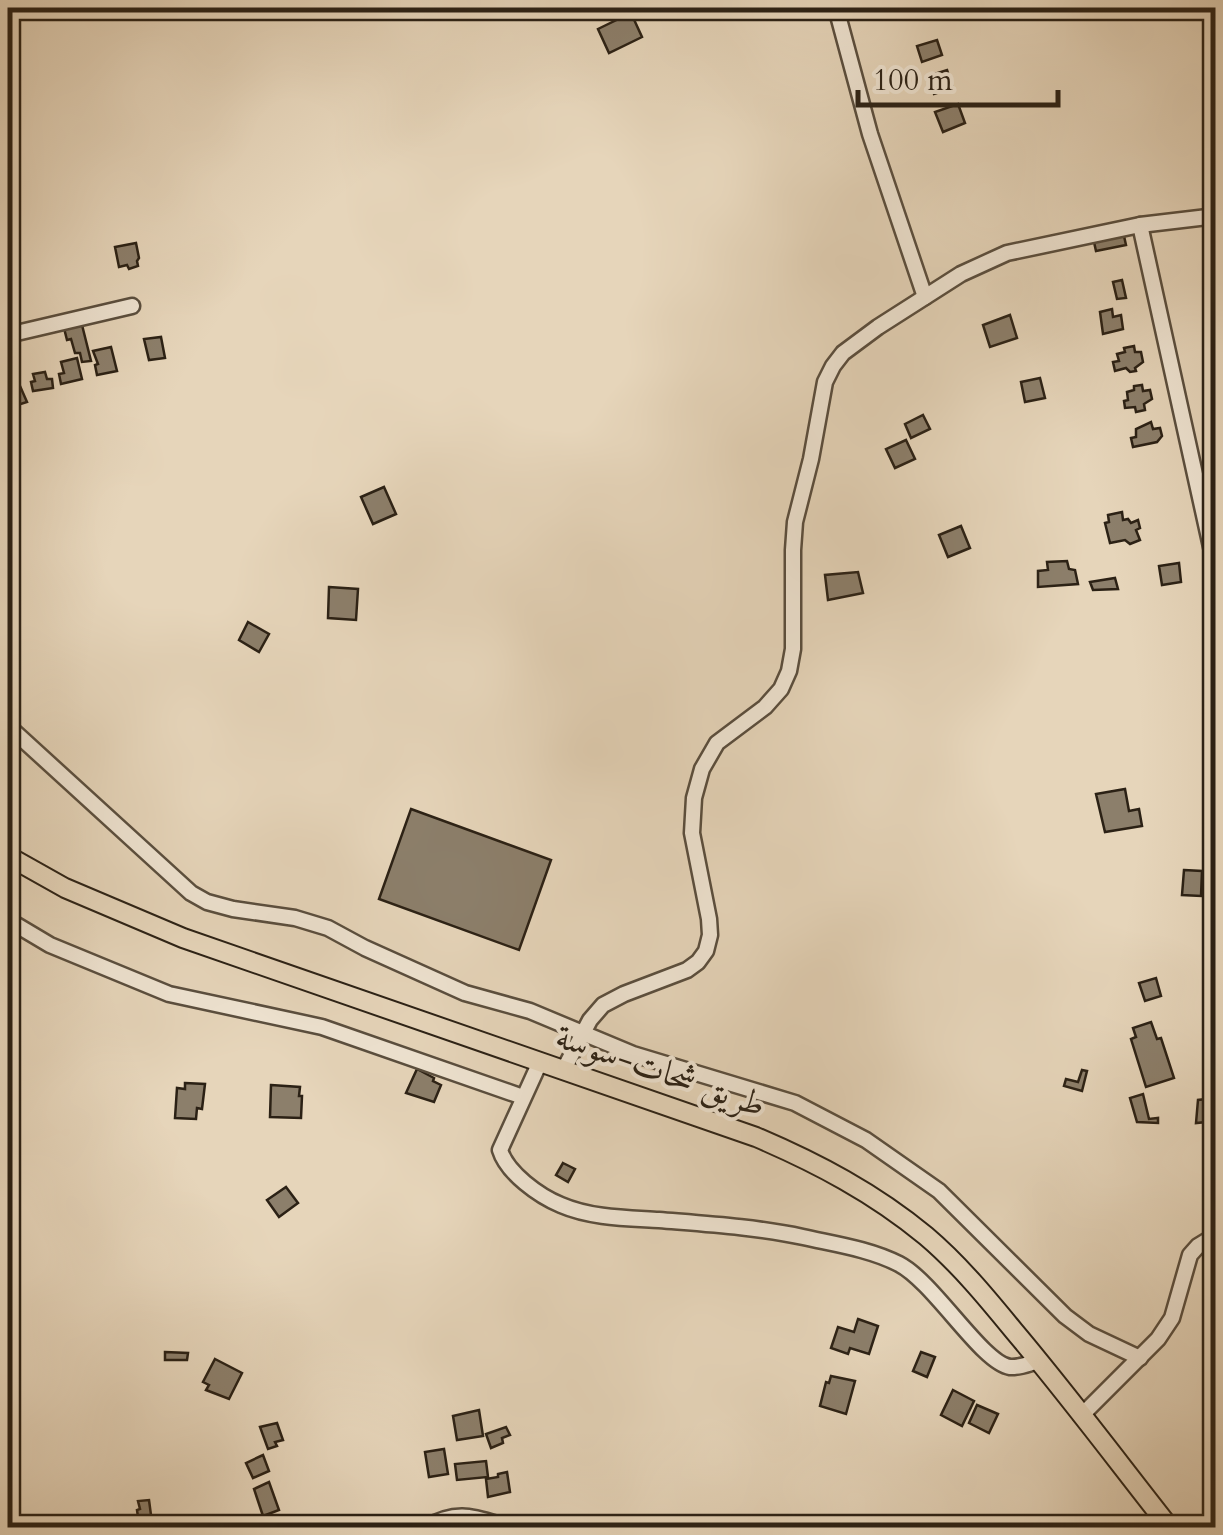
<svg xmlns="http://www.w3.org/2000/svg" width="1223" height="1535" font-family="Cardo,Amiri,serif">
<style>
.building{fill:#8c7f6b;stroke:#2b2115;stroke-width:2.5}
.lines{fill:none;stroke-linecap:round;stroke-linejoin:round}
.minor-casing{stroke:#5a4e3e;stroke-width:19}
.major-casing{stroke:#2b2115;stroke-width:22}
.minor{stroke:#efe4d2;stroke-width:14}
.major{stroke:#e6d5ba;stroke-width:18}
.labels{text-anchor:middle;stroke-width:8;stroke-linejoin:round;paint-order:stroke}
.street-label{font-size:35px;fill:#2b2115;stroke:#efe4d2}
</style>
<rect width="100%" height="100%" fill="#e6d5ba"/>
<filter id="stains"><feTurbulence type="fractalNoise" baseFrequency=".002" numOctaves="4"/><feColorMatrix values="0 0 0 0 .2 0 0 0 0 .09 0 0 0 0 .02 0 0 0 .5 -.17"/></filter>
<radialGradient id="worn" r=".72"><stop offset=".6" stop-color="#630" stop-opacity="0"/><stop offset="1" stop-color="#630" stop-opacity=".3"/></radialGradient>
<!-- building -->
<g class="building">
<polygon points="631,13 642,37 609,53 598,29"/>
<polygon points="937,40 942,55 922,62 917,46"/>
<polygon points="947,70 953,88 934,94 928,76"/>
<polygon points="958,104 965,123 943,132 935,112"/>
<polygon points="1124,236 1126,245 1096,251 1094,242"/>
<polygon points="136,243 139,258 137,261 138,266 129,269 127,265 119,267 115,247"/>
<polygon points="1122,280 1126,298 1117,299 1113,282"/>
<polygon points="1112,309 1113,317 1121,315 1123,329 1103,334 1100,312"/>
<polygon points="1010,315 1017,338 990,347 983,325"/>
<polygon points="81,321 91,361 82,362 80,353 75,353 71,339 67,340 63,324"/>
<polygon points="161,337 165,358 149,360 144,339"/>
<polygon points="1134,346 1135,352 1141,352 1143,362 1135,368 1136,371 1130,372 1126,368 1115,371 1113,362 1119,361 1117,354 1125,352 1124,348"/>
<polygon points="111,347 117,371 97,375 95,365 98,364 93,351"/>
<polygon points="77,358 82,379 61,384 59,374 64,373 61,362"/>
<polygon points="45,372 47,379 52,379 53,388 33,391 31,382 35,381 33,374"/>
<polygon points="1040,378 1045,398 1025,402 1021,382"/>
<polygon points="1142,385 1143,391 1150,390 1152,399 1144,404 1145,410 1136,412 1135,407 1125,408 1124,401 1128,400 1127,392 1134,390 1134,386"/>
<polygon points="20,386 27,402 8,408 8,389"/>
<polygon points="923,415 930,429 911,438 905,424"/>
<polygon points="1151,422 1153,429 1160,428 1162,436 1157,442 1133,447 1131,438 1136,437 1136,429"/>
<polygon points="906,440 915,459 895,468 886,449"/>
<polygon points="384,487 396,514 373,524 361,497"/>
<polygon points="1122,512 1123,520 1128,519 1131,523 1138,520 1140,528 1136,530 1140,540 1130,544 1125,540 1110,543 1105,523 1109,522 1108,515"/>
<polygon points="961,526 970,548 948,557 939,535"/>
<polygon points="1067,561 1069,569 1075,570 1078,584 1038,587 1038,571 1048,570 1047,562"/>
<polygon points="1179,563 1181,582 1162,585 1159,566"/>
<polygon points="858,572 863,593 828,600 825,575"/>
<polygon points="1115,578 1118,589 1093,590 1090,582"/>
<polygon points="329,587 358,589 356,620 328,618"/>
<polygon points="248,622 269,634 259,652 239,640"/>
<polygon points="1125,789 1129,811 1139,809 1142,826 1105,832 1096,794"/>
<polygon points="411,809 551,860 519,950 379,899"/>
<polygon points="1184,870 1202,871 1201,896 1182,895"/>
<polygon points="1156,978 1161,996 1145,1001 1139,983"/>
<polygon points="1151,1022 1157,1039 1161,1038 1174,1078 1146,1087 1131,1039 1136,1037 1133,1028"/>
<polygon points="417,1069 434,1078 433,1081 441,1085 434,1102 406,1093"/>
<polygon points="1082,1070 1087,1071 1082,1091 1064,1086 1066,1079 1078,1082"/>
<polygon points="185,1083 205,1084 202,1109 197,1108 196,1119 175,1118 177,1088 185,1089"/>
<polygon points="271,1085 300,1087 299,1096 302,1096 301,1118 270,1117"/>
<polygon points="1143,1094 1149,1119 1158,1118 1158,1123 1137,1122 1130,1098"/>
<polygon points="1216,1098 1216,1121 1196,1123 1198,1100"/>
<polygon points="563,1163 575,1169 568,1182 556,1175"/>
<polygon points="286,1187 298,1203 279,1217 267,1200"/>
<polygon points="858,1319 878,1326 869,1354 850,1348 848,1354 831,1348 838,1327 854,1332"/>
<polygon points="165,1352 188,1353 187,1360 165,1360"/>
<polygon points="921,1352 935,1357 927,1377 913,1371"/>
<polygon points="215,1359 242,1373 229,1399 206,1390 209,1385 203,1382"/>
<polygon points="831,1376 855,1381 846,1414 820,1406 826,1382 829,1383"/>
<polygon points="953,1390 974,1401 962,1426 941,1415"/>
<polygon points="1213,1402 1216,1404 1216,1431 1205,1423 1209,1417 1205,1414"/>
<polygon points="977,1405 998,1414 989,1433 969,1423"/>
<polygon points="479,1410 483,1436 457,1440 453,1416"/>
<polygon points="277,1423 283,1440 275,1442 277,1446 268,1449 260,1427"/>
<polygon points="506,1427 510,1435 502,1438 503,1443 491,1448 486,1434"/>
<polygon points="444,1449 448,1474 429,1477 425,1452"/>
<polygon points="263,1455 269,1471 253,1478 246,1463"/>
<polygon points="486,1461 488,1477 457,1480 455,1464"/>
<polygon points="507,1472 510,1492 488,1497 486,1479 498,1477 498,1474"/>
<polygon points="269,1482 279,1510 263,1516 254,1489"/>
<polygon points="149,1500 151,1515 147,1516 148,1521 144,1521 143,1516 138,1517 137,1510 140,1509 138,1501"/>
<polygon points="122,1517 123,1528 107,1528 106,1518"/>
</g>
<g class="lines">
<!-- minor casing -->
<g class="minor-casing">
<g id="minor">
<polyline points="836,8 870,134 925,297"/>
<polyline points="1140,225 1213,556"/>
<polyline points="8,335 132,306"/>
<polyline points="8,726 191,893 207,902 233,909 295,918 328,928 365,948 465,993 530,1011 633,1054 795,1103 866,1140 939,1191 1065,1316 1089,1334 1140,1358"/>
<polyline points="8,920 50,945 169,994 322,1027 523,1097"/>
<path d="M540,1062L500,1150C507,1173 539,1196 561,1205C591,1218 627,1218 659,1220C707,1224 756,1227 803,1237C834,1244 870,1249 899,1264C934,1282 982,1363 1010,1367C1019,1368 1030,1363 1039,1361"/>
<polyline points="564,1069 590,1020 603,1005 624,994 687,970 698,962 706,951 710,935 709,919 692,833 694,798 702,769 717,743 765,707 781,689 789,671 793,649 793,550 795,522 811,459 825,382 833,366 843,353 878,327 961,274 1007,253 1140,225 1216,216"/>
<polyline points="1081,1416 1158,1339 1172,1318 1190,1255 1198,1246 1216,1235"/>
<path d="M425,1528C459,1508 476,1518 511,1528"/>
</g>
</g>
<!-- major casing -->
<g class="major-casing">
<path id="major" d="M8,856L65,888L183,938L756,1137C817,1163 874,1193 926,1236C959,1264 987,1298 1014,1331C1068,1395 1118,1462 1170,1528"/>
</g>
<!-- minor -->
<use href="#minor" class="minor"/>
<!-- major -->
<use href="#major" class="major"/>
</g>
<g class="labels">
<!-- street labels -->
<g class="street-label">
<text transform="translate(661 1070) rotate(19)" y="12">طريق شحات-سوسة</text>
</g>
</g>
<!-- margin -->
<rect width="1223" height="1535" fill="none" stroke="#e6d5ba" stroke-width="40"/>
<rect x="10" y="10" width="1203" height="1515" fill="none" stroke="#2b2115" stroke-width="5"/>
<rect x="20" y="20" width="1183" height="1495" fill="none" stroke="#2b2115" stroke-width="2.5"/>
<!-- scale -->
<path d="M858 90v15h200v-15" fill="none" stroke="#2b2115" stroke-width="5"/>
<text x="873" y="90" font-size="30" fill="#2b2115" stroke="#efe4d2" stroke-width="8" paint-order="stroke">100 m</text>
<rect width="100%" height="100%" filter="url(#stains)"/>
<rect width="100%" height="100%" fill="url(#worn)"/>
</svg>
